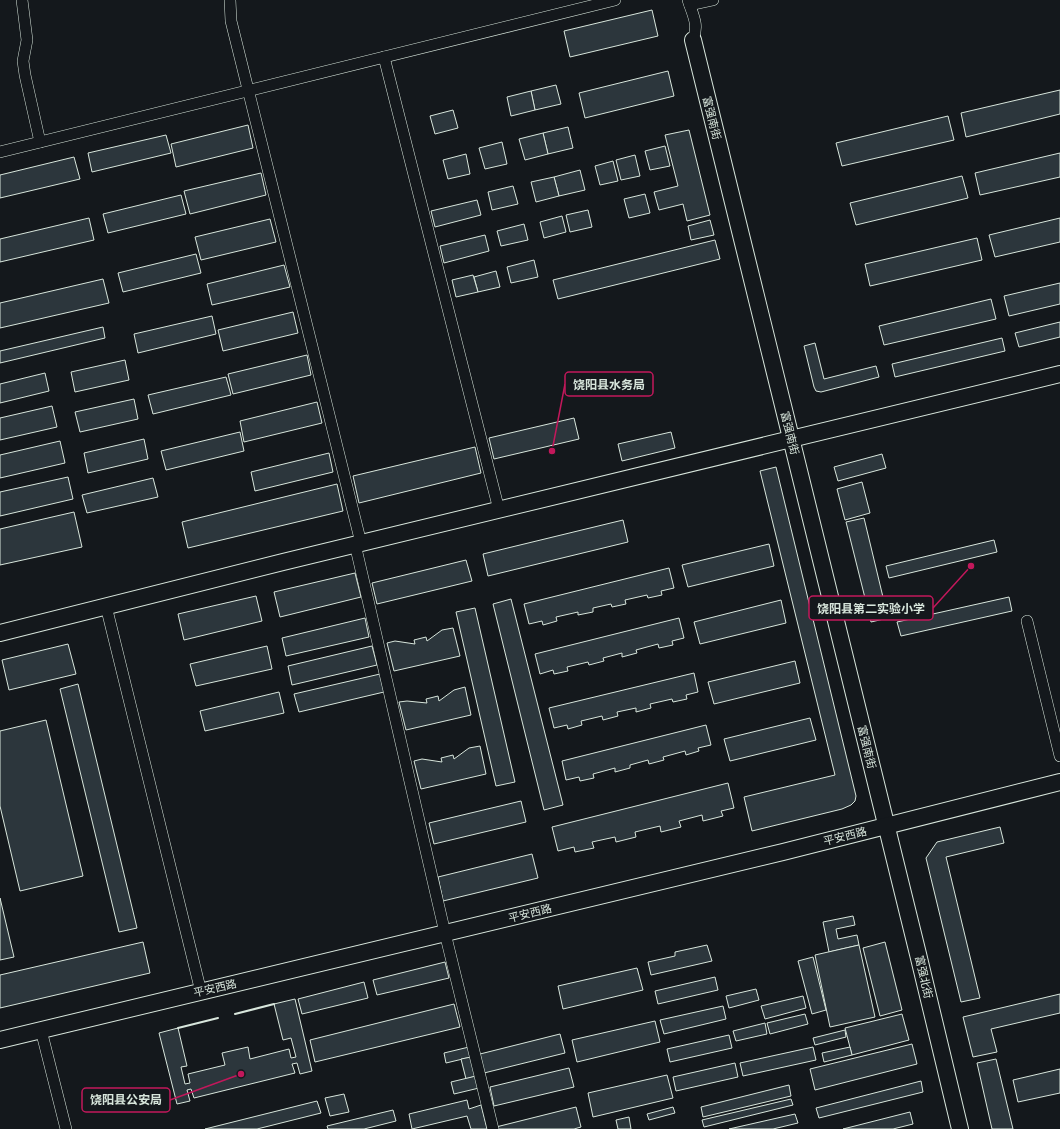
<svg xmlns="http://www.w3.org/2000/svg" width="1060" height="1129" font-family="'Fira Sans Condensed','Noto Sans SC',sans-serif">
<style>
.building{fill:#2c363c;stroke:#d8e6dc}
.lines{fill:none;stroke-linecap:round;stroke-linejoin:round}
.street-casing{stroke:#d8e6dc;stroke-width:12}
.secondary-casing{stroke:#d8e6dc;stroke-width:18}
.street{stroke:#14181c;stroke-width:11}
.secondary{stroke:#14181c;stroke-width:16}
.wall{stroke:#d8e6dc;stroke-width:2}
.labels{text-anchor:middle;stroke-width:3;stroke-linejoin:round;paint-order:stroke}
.street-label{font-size:11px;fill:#d8e6dc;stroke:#14181c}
.leader{fill:none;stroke:#c2185b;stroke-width:1.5}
.callout-dot{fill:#c2185b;stroke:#14181c;stroke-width:1.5}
.callout{fill:#14181c;stroke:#c2185b;stroke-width:1.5}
.callout-label{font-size:12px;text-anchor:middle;font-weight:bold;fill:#d8e6dc}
</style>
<rect width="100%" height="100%" fill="#14181c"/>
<!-- building -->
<g class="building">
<polygon points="652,10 658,36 570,57 564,31"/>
<polygon points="668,71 674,96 585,118 579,93"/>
<polygon points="556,85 561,104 535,110 531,91"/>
<polygon points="1060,90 1060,114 966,137 961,113"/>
<polygon points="531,91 535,110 511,116 507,97"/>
<polygon points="453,110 458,128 435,134 430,116"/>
<polygon points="948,116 954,140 842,166 836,143"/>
<polygon points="248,125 253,148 176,167 171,144"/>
<polygon points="568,127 573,148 548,154 543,133"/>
<polygon points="689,130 710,215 687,221 683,204 659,210 654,192 678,186 665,135"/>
<polygon points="543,133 548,154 525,160 519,139"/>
<polygon points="166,135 171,153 92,172 88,153"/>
<polygon points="502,142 507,164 485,169 479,148"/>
<polygon points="665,146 670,166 650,170 645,151"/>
<polygon points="1060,153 1060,177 980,195 975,173"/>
<polygon points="466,154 470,174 448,179 443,160"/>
<polygon points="635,155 640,176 621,180 616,160"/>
<polygon points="74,157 80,179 0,198 0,175"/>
<polygon points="613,161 618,181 600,185 595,166"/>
<polygon points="580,170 585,190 559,196 554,177"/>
<polygon points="261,173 266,195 190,214 184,191"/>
<polygon points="962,176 968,198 856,225 850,203"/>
<polygon points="554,177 559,196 536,202 531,182"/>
<polygon points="513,186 518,204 492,210 488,192"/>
<polygon points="645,194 650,213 629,218 624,199"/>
<polygon points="181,195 186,214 108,233 103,214"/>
<polygon points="477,200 481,215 435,227 431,211"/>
<polygon points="588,210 592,227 570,232 566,215"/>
<polygon points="562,216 566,232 544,238 540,222"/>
<polygon points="89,218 94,240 0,262 0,239"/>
<polygon points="1060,218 1060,242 995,257 989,235"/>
<polygon points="270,219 276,242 201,260 195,237"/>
<polygon points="710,220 714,235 691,240 688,226"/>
<polygon points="524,224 528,240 501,246 497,231"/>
<polygon points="485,235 489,251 444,263 440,246"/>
<polygon points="977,238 982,260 870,286 865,264"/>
<polygon points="715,240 720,259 558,299 553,280"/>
<polygon points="196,254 201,273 123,292 118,273"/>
<polygon points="534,260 538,277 511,283 507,267"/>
<polygon points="284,265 290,287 212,305 207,284"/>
<polygon points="496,271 500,287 478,292 474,277"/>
<polygon points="473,275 478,292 456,297 452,280"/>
<polygon points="103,279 109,303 0,328 0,303"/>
<polygon points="1060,283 1060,304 1009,316 1004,296"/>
<polygon points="991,299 996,319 884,345 879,326"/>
<polygon points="293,312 298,333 223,351 218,330"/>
<polygon points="212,316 216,334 138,353 134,334"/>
<polygon points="1060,322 1060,337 1019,347 1015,333"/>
<polygon points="103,327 105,338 0,363 0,351"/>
<polygon points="1002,338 1005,351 895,377 892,364"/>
<polygon points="815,343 824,379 876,366 879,377 821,392 816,391 814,387 804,346"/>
<polygon points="307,355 311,375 233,394 228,374"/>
<polygon points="125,360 129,380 75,392 71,372"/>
<polygon points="45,373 49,391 0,403 0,384"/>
<polygon points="226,377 231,395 153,414 148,395"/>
<polygon points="134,399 138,419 80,432 75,412"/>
<polygon points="317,402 322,423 244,442 240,421"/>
<polygon points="52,406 57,427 0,440 0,418"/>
<polygon points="574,418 579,439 494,459 489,438"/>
<polygon points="240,432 244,451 166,470 161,451"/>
<polygon points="671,432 675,448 622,461 618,444"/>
<polygon points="144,439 148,459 88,473 84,453"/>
<polygon points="60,441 65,463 0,478 0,455"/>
<polygon points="475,447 481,473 359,503 353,476"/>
<polygon points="329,453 333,472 255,491 251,472"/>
<polygon points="882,454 886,468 838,481 834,467"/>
<polygon points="776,467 856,796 855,801 851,805 842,809 752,831 744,797 835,775 760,471"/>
<polygon points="68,477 73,499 0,516 0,492"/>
<polygon points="153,478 158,497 87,513 82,495"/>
<polygon points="862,482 870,513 845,520 837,489"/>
<polygon points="337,484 343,511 188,548 182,522"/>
<polygon points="74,512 82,547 0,565 0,529"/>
<polygon points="864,518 888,618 871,622 846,522"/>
<polygon points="623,520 628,542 488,576 483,554"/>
<polygon points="994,540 997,552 889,578 886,566"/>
<polygon points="769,544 774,566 688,587 682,565"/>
<polygon points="466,560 472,581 377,604 372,583"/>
<polygon points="669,568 674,588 661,591 662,595 648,598 647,595 625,600 626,604 612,607 611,604 593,608 593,612 578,615 578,612 556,617 557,621 543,625 542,621 529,624 524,604"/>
<polygon points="355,573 361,597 280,617 274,592"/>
<polygon points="256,596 262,621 184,640 178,614"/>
<polygon points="1009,597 1012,611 901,636 897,622"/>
<polygon points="511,599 563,805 544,810 493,604"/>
<polygon points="781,600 786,623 700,644 694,622"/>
<polygon points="475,608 515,782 496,786 456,612"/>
<polygon points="365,618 369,637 286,656 282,638"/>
<polygon points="679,618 684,638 672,641 673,645 659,648 658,644 636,650 637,653 622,657 622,653 603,658 604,661 589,665 588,662 567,667 568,671 554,674 553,670 540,674 535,654"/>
<polygon points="453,628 460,656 394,671 387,643 395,641 415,644 414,640 426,637 427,641 442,630"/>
<polygon points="68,644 76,674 9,690 2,660"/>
<polygon points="267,646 272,669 196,686 190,664"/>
<polygon points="372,646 377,665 292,685 288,666"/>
<polygon points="795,661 800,683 714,704 708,682"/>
<polygon points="694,673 698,692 686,695 687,699 673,702 672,699 650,704 651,708 636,712 636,708 617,712 618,716 603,720 602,716 581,721 582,725 568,729 567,725 554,728 549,708"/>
<polygon points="380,674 384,692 299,712 294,694"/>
<polygon points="78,684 137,928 119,932 60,689"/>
<polygon points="465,687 471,715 406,730 399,702 407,701 427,703 426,699 438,696 439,701 454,690"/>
<polygon points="279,692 284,713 205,731 200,711"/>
<polygon points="810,718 816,740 730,761 724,739"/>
<polygon points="46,720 83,876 20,891 0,806 0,731"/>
<polygon points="706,725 711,745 698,748 699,751 686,755 685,751 663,757 664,760 649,764 648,760 630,765 630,768 615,772 615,768 593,774 594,778 580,781 579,777 566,780 562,761"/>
<polygon points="480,746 486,774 421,789 414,761 422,759 442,762 441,758 453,755 454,759 469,748"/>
<polygon points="728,783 734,808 721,811 723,816 703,821 702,815 679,821 681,827 661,832 660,826 635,832 636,837 616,842 615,837 592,842 594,848 575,852 574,847 558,851 552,827"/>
<polygon points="521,801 526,822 434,844 429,823"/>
<polygon points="1000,827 1004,843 946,857 980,998 961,1002 926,858 937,842"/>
<polygon points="532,854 538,878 443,901 438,877"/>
<polygon points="0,898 14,957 0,960"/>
<polygon points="853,916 855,925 836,929 838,939 857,935 859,945 829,952 823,922"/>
<polygon points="143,942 150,973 0,1008 0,975"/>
<polygon points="885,942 902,1010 880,1016 863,948"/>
<polygon points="707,945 712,961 651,975 648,962 675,956 675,952"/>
<polygon points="859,945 875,1017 830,1027 815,955"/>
<polygon points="813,957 826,1010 812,1014 798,961"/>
<polygon points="445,962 449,978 377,995 373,980"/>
<polygon points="637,968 643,990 563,1009 558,986"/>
<polygon points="715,977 718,990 658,1004 655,991"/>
<polygon points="364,982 368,998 302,1014 298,999"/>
<polygon points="756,989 759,1000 729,1008 726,996"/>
<polygon points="1060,994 1060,1013 991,1029 997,1052 973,1057 963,1017"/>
<polygon points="803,996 806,1008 765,1019 761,1006"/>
<polygon points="295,999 312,1071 300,1074 297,1063 292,1064 295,1073 194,1098 191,1089 187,1090 190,1101 177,1104 159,1033 178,1028 187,1066 181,1067 185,1084 190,1083 188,1074 225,1065 222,1053 248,1047 250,1059 289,1049 291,1058 296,1057 291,1038 283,1040 274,1004"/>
<polygon points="454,1004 460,1027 315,1062 310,1040"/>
<polygon points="723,1006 726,1019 664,1034 660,1020"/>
<polygon points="805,1014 808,1024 770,1034 767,1023"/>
<polygon points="902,1014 909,1040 852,1055 845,1028"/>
<polygon points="655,1021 660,1042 577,1062 572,1040"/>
<polygon points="765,1023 767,1034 736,1041 733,1031"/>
<polygon points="845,1030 846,1037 815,1045 813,1038"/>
<polygon points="560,1034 565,1053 484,1073 480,1054"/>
<polygon points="729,1035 732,1048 670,1062 667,1049"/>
<polygon points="912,1044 917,1064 815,1090 810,1069"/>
<polygon points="469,1047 471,1057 446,1063 444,1053"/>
<polygon points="813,1047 816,1060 743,1076 740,1063"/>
<polygon points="850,1047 852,1055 824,1062 822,1053"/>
<polygon points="471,1057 476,1076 466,1079 461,1059"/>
<polygon points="996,1059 1013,1129 992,1129 977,1063"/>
<polygon points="735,1063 738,1077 676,1091 673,1077"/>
<polygon points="569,1068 574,1087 494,1106 490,1087"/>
<polygon points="1060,1069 1060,1093 1018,1102 1013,1080"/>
<polygon points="667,1075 673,1098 593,1117 588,1093"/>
<polygon points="476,1076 479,1088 454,1094 451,1082"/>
<polygon points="921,1081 923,1092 819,1118 816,1108"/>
<polygon points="789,1085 791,1096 703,1117 701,1107"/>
<polygon points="344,1094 349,1112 330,1116 325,1098"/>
<polygon points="791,1099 793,1105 704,1127 702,1120"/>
<polygon points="467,1100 469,1109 481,1105 487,1129 471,1129 467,1116 412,1129 409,1114"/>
<polygon points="317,1101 321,1113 257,1129 205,1129"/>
<polygon points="576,1107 581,1127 574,1129 496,1129 496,1127"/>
<polygon points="673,1107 675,1113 649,1120 647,1114"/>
<polygon points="393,1110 396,1121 364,1129 328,1129 327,1126"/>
<polygon points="910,1112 913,1124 893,1129 843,1129"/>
<polygon points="795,1114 798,1123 773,1129 729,1129"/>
<polygon points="629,1117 631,1129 618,1129 616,1120"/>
</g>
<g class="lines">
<!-- street casing -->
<g class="street-casing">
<g id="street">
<polyline points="22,0 27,40 23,61 25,75 40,142"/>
<polyline points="230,0 231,21 361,543"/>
<path d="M688,0C693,16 699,24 693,40"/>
<polyline points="690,5 713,0"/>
<polyline points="384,57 499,510"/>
<polyline points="0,152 615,0"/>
<polyline points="355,544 445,933 493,1129"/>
<polyline points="106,606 201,992"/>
<polyline points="1027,621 1060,756"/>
<polyline points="41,1030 66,1129"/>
</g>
</g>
<!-- secondary casing -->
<g class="secondary-casing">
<g id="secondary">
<polyline points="693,40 918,954 960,1129"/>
<polyline points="0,633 283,562 1060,374"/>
<polyline points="0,1040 783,852 1060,782"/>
</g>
</g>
<!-- street -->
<use href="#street" class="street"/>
<!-- secondary -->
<use href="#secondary" class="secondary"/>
<!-- wall -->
<g class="wall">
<polyline points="235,1014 274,1004"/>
<polyline points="178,1028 218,1018"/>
</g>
</g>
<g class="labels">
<!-- street labels -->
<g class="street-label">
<text transform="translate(712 118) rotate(76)" y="4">富强南街</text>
<text transform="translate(790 433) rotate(76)" y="4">富强南街</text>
<text transform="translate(867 747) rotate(76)" y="4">富强南街</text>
<text transform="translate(845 836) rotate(-14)" y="4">平安西路</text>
<text transform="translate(530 913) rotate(-14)" y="4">平安西路</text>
<text transform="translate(924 977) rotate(77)" y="4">富强北街</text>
<text transform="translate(215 988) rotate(-13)" y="4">平安西路</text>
</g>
</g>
<!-- callouts -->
<path class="leader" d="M552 451L565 384M971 566L933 608M241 1074L170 1100"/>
<g class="callout-dot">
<circle cx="552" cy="451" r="4"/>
<circle cx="971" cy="566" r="4"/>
<circle cx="241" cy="1074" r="4"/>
</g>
<g class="callout">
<rect x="565" y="372" width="88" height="24" rx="4"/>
<rect x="809" y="596" width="124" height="24" rx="4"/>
<rect x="82" y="1088" width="88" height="24" rx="4"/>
</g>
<g class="callout-label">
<text x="609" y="389">饶阳县水务局</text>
<text x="871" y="613">饶阳县第二实验小学</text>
<text x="126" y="1104">饶阳县公安局</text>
</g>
</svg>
